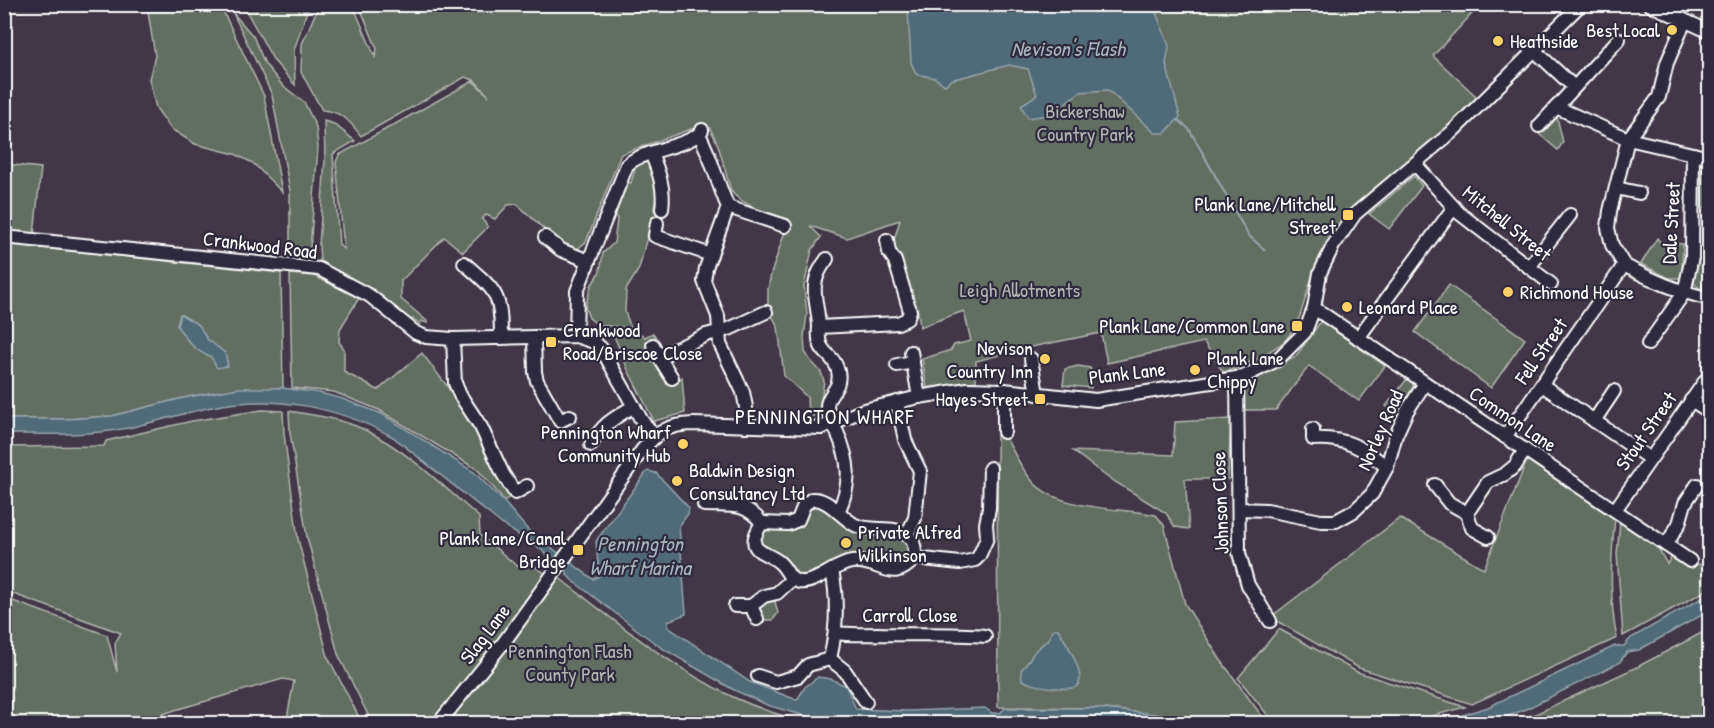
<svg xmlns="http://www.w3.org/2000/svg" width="1714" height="728" font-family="'Patrick Hand',sans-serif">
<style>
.green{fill:#646e62;stroke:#b2b6b0;stroke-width:1.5}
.water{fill:#506a78;stroke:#96a6ae;stroke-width:1.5}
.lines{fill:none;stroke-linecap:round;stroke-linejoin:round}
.stream{stroke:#96a6ae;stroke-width:2}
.minor-casing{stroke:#fff;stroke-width:16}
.minor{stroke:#2f2a3d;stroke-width:12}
.poi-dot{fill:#ffd166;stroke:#2f2a3d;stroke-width:2}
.labels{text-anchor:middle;stroke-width:4.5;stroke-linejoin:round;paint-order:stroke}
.poi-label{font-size:20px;fill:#fff;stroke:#2f2a3d;text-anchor:end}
.park-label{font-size:20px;fill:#b2b6b0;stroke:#2f2a3d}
.street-label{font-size:20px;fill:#fff;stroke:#2f2a3d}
.water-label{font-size:21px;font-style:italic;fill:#a8b4bc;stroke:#2f2a3d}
.neighbourhood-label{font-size:21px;letter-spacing:1.5px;fill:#fff;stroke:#2f2a3d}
</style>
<rect width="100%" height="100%" fill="#413746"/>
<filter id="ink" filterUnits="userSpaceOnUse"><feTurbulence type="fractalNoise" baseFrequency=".0167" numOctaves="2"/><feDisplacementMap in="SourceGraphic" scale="12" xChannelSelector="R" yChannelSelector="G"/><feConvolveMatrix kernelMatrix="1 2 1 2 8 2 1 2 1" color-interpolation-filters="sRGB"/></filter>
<g filter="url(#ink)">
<!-- green -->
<g class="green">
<polygon points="147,5 220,5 264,96 282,192 253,163 235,154 195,144 171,129 156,108 149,79 155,56"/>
<polygon points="243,5 309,5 294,50 295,85 274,61"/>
<path d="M319,5H353L375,57L377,49L359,5H1480L1433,56L1477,97L1441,134L1344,214L1315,267L1300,316L1293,330L1284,342L1261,357L1238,368L1223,372L1204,342L1107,363L1101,333L1031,347L976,361V381L927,388L922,359L951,350L954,345L971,341L964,311L920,327L918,312L893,243L900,220L847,238L810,226L821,237L812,250L804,286L807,314L804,337L805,352L810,360L821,372L824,381L819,416H808L807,397L784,376L778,327L768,308V289L771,274L789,219C770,213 743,207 731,191L718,145L710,128H694L621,154L586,242L576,250L561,245L517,204L508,205L495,219L486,215L482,219L488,227L463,252L444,237L401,281V299L427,321V323L421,321L420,324L413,319L410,322L329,270L320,262L319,246L325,160L324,121L334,124L355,141L333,154L339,245L344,249L336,162L339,155L473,81L489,96L474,80L465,77L361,136C349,120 342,112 322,110L301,72L302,44Z"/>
<polygon points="233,13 253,36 265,64 283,86 304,102 316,127 318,147 309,262 290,260 290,191 272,95"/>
<polygon points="1557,117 1563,142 1558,150 1539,134"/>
<polygon points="648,160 658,185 654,210 663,212 661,220 652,218 639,269 626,290 625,312 631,328 598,325 589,318 585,307 591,286 600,271 603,253 614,243 617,220 615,207 624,181 631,183 637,162"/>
<polygon points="1703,162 1709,164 1709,208 1699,208 1700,165"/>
<polygon points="5,164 41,168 34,235 5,231"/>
<polygon points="1414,176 1422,186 1389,229 1369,214"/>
<polygon points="1657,238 1660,242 1683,244 1682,276 1679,278 1669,278 1641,264"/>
<polygon points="5,244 281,273 283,388 221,391 183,398 112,416 67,419 5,419"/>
<polygon points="1698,259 1709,260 1709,280 1700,289 1694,283"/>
<polygon points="290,274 314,276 359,298 340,329 339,342 344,349 344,372 378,390 422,353 456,398 474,427 510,496 505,501 478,470 379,410 334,392 292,388"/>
<polygon points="1449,285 1525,339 1491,388 1415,332"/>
<polygon points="1321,321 1385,366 1359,401 1309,366 1276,410 1242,410 1241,382 1296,356"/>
<polygon points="612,331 637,331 645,337 653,333 657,339 649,344 663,375 674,384 682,377 685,413 654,421 628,370"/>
<polygon points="1078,366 1090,368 1092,372 1091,388 1063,385 1065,369"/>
<polygon points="1407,379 1413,383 1413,387 1398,414 1386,406"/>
<polygon points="262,410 283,411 284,434 298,539 328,657 362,723 286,723 294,681 283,679 175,710 155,717 150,723 5,723 5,598 107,635 117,672 115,643 121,633 5,591 5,447 104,446 106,441 192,421"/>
<path d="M289,411C315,415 342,419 365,430C408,451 443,486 479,517L480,535L517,566L529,562L547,575L435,723H372L338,654L307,537L290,433Z"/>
<polygon points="1231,419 1228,479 1185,479 1189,529 1175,527 1166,513 1107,477 1073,451 1173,455 1175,422"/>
<path d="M997,435L1005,436C1014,452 1022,471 1035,484C1062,510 1120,508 1156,515L1164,525L1185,604L1220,659L1267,723H1217L1171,716L1095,708L998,707Z"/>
<path d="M1527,460L1615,518C1611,555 1609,602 1617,638L1472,704L1359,668L1280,623L1272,616L1400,518L1484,569Z"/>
<path d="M817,502C844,522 881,523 909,541L911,555L896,568L874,560L798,578L761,548L758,537L765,528L781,529L806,509Z"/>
<polygon points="1620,521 1657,546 1667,564 1672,556 1689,567 1691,564 1710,565 1709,589 1623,636 1617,554"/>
<path d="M558,577C614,620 669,666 733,697C757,708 785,717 811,723L447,724Z"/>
<polygon points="774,598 778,613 773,620 762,620 758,611 759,602"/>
<polygon points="1279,629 1357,672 1465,707 1425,718 1390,723 1274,723 1238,678"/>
<polygon points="1709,629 1709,723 1516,723 1639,666"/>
</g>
<!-- water -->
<g class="water">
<polygon points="914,4 1153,5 1169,46 1166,64 1180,117 1165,133 1155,133 1108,90 1080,92 1048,115 1028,118 1021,105 1037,95 1028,69 1009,65 951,80 945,85 935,78 916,74 911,62 908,10"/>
<path d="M180,314L199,325L207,339L225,353L228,366L217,368L211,357C194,351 187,340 177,326Z"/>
<path d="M239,388H283L319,393L340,398L382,414L474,472L504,502L528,530L593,579L599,576L596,541L645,474L648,471L656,473L689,508L688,514L679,526L686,614L668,621V627L750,682L797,700L805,687L818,677L831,679L846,686L856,709L907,711L985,708L992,713H1000L1005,708H1094L1171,716L1217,723L1013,724C1002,718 994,719 983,724H833L767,705L732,689L660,647L573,581L567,575V571L524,536H520L503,525L393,437C338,407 274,394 212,407C184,413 156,422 128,428C87,436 45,434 5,434L4,419H67L112,416L183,398Z"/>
<polygon points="1709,594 1709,611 1639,650 1627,652 1619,663 1528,708 1492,723 1438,723 1488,707 1615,646 1624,646 1631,638"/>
<path d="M1053,629H1058L1061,634C1067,643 1087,677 1077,686C1072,690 1064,688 1059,688C1045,687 1033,686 1022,680L1021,670C1028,664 1031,655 1037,649C1047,640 1047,643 1053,629Z"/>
</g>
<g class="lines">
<!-- stream -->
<polyline class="stream" points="1178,120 1189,129 1196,141 1248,235 1265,250"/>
<!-- minor casing -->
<g class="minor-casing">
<g id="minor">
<polyline points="1649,4 1710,32"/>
<polyline points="1535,51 1574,87"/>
<polyline points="1556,107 1628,139 1710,158"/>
<polyline points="1539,126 1619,39"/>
<path d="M699,134C712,158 717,183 728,207L785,226"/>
<path d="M651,153C659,172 665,189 662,209"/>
<polyline points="1416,165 1459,213 1551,284"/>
<polyline points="1616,188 1639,193"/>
<polyline points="728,207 706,268 704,281 718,316 720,344 743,392 746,407 745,426"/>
<polyline points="657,223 655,236 711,255"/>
<polyline points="4,237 319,269 370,296 416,333 426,337 453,339 576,336 594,342 601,348 642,421 655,436"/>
<polyline points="545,237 561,250 589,261"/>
<path d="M464,263C497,292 501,293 501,338"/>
<polyline points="1624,265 1612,245 1608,228 1610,211 1628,139 1659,97 1667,63 1685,21"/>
<path d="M1624,265C1653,281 1677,291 1710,299"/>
<polyline points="1529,267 1570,215"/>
<polyline points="1314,308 1690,561"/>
<path d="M819,327C818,299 806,286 827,259"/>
<path d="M576,336L577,291L627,165C643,149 692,147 702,130"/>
<polyline points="534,338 535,372 537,381 560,421 570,416"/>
<polyline points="1358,338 1454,207"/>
<polyline points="453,339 455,383 460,395 481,427 503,474 515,493 527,486"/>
<polyline points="1648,344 1684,293 1692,257 1693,154"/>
<polyline points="653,345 659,357"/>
<polyline points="911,352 919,397"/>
<polyline points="1031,359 1037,394"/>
<polyline points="897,365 913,362"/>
<polyline points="672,378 659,357 706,335 729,329 766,312"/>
<polyline points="1237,378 1239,553 1248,585 1270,621"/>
<polyline points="1542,385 1650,459"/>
<polyline points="1691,400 1710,412"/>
<polyline points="897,402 905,440 920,471 915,518 907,535"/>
<polyline points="1594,421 1614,391"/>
<path d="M1313,429V439C1346,437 1363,448 1387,467"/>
<polyline points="1004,432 1004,390"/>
<polyline points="1505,437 1624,265"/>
<path d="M591,445C602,424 614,418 634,406"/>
<polyline points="1435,485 1449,503 1467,513 1472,528 1488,537"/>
<path d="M812,499C829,498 840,517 855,525C872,533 894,524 908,536C915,542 915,549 915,558C892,586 880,559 852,562C835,564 816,584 800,582C789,581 788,571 781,564C768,550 741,555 762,523L788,524L798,520L804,505Z"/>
<path d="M704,505C731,506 744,501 762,523"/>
<polyline points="1239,509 1267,510 1321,521 1336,521 1354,511 1372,494 1387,467 1396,435 1407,411 1425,383"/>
<polyline points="1615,510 1710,374"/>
<path d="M838,512C852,483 850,461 837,432C833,424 827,414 827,406C827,394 842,389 838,371C833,350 816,357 819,327L898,323L907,319L910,311L895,261L889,252L887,240"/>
<polyline points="1467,513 1488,482 1505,474 1515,466 1525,450"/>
<polyline points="1666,545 1679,524 1685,503 1697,485"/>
<polyline points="915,558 960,563 975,560 979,556 987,538 986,524 989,508 990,468"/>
<polyline points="735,606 751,606"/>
<polyline points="757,619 751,606 764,596 777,593 791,580"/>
<path d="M836,633C850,635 863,634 878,634C914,635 949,633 985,636"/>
<polyline points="830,659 845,671 866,702"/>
<path d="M758,676L776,682L798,676L808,665L830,659C837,629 838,600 832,570"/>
<path d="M438,724L504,642L643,449C660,430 668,425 693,424L821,428L864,410L919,397L967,389L1004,390L1096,400L1243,377L1277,360L1305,332L1314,308L1320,273L1333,246L1355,214L1452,132L1581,4"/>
</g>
</g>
<!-- minor -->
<use href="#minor" class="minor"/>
</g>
</g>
<!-- markers -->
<g class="poi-dot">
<circle cx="1672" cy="30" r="6"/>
<circle cx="1498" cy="41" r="6"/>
<rect x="1342" y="209" width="12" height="12" rx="3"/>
<circle cx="1508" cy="292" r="6"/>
<circle cx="1347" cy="307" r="6"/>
<rect x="1291" y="320" width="12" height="12" rx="3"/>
<rect x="545" y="336" width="12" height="12" rx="3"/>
<circle cx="1045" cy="359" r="6"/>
<circle cx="1195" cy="370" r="6"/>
<rect x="1034" y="393" width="12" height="12" rx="3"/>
<circle cx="683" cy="444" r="6"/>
<circle cx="677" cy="481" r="6"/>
<circle cx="846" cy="543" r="6"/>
<rect x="572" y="544" width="12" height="12" rx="3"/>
</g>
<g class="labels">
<!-- poi labels -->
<g class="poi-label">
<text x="1660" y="37">Best Local</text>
<text x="1510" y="48" text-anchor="start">Heathside</text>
<text x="1336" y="211">Plank Lane/Mitchell<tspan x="1336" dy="23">Street</tspan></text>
<text x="1520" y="299" text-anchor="start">Richmond House</text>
<text x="1359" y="314" text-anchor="start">Leonard Place</text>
<text x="1285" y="333">Plank Lane/Common Lane</text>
<text x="563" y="337" text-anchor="start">Crankwood<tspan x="563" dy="23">Road/Briscoe Close</tspan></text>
<text x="1033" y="355">Nevison<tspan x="1033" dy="23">Country Inn</tspan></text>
<text x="1207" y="365" text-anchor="start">Plank Lane<tspan x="1207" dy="23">Chippy</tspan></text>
<text x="1028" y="406">Hayes Street</text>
<text x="671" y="439">Pennington Wharf<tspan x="671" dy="23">Community Hub</tspan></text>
<text x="689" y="477" text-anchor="start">Baldwin Design<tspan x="689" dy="23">Consultancy Ltd</tspan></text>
<text x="858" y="539" text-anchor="start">Private Alfred<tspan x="858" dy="23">Wilkinson</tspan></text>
<text x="566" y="545">Plank Lane/Canal<tspan x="566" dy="23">Bridge</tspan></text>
</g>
<!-- park labels -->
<g class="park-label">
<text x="1085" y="118">Bickershaw<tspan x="1085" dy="23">Country Park</tspan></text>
<text x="1020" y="297">Leigh Allotments</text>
<text x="570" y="658">Pennington Flash<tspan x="570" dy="23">County Park</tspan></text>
</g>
<!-- street labels -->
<g class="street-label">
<text transform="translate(1507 223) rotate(39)" y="7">Mitchell Street</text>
<text transform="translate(1671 223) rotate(-87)" y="7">Dale Street</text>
<text transform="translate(260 245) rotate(7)" y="7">Crankwood Road</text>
<text transform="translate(1541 351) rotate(-55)" y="7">Fell Street</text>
<text transform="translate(1127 373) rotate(-7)" y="7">Plank Lane</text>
<text transform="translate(1513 419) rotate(34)" y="7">Common Lane</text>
<text transform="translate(1380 430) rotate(-66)" y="7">Norley Road</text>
<text transform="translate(1646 431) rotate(-55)" y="7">Stout Street</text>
<text transform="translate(1220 503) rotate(-92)" y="7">Johnson Close</text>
<text x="910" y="622">Carroll Close</text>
<text transform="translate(485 634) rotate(-53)" y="7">Slag Lane</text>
</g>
<!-- water labels -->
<g class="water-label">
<text x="1068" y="56">Nevison's Flash</text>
<text x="640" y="551">Pennington<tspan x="640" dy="24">Wharf Marina</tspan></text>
</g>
<!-- neighbourhood labels -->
<g class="neighbourhood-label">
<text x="825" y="424">PENNINGTON WHARF</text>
</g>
</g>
<!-- margin -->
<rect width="1714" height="728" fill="none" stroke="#2f2a3d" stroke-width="24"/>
<rect x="12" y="12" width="1690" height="704" fill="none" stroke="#fff" stroke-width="2" filter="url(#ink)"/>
</svg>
